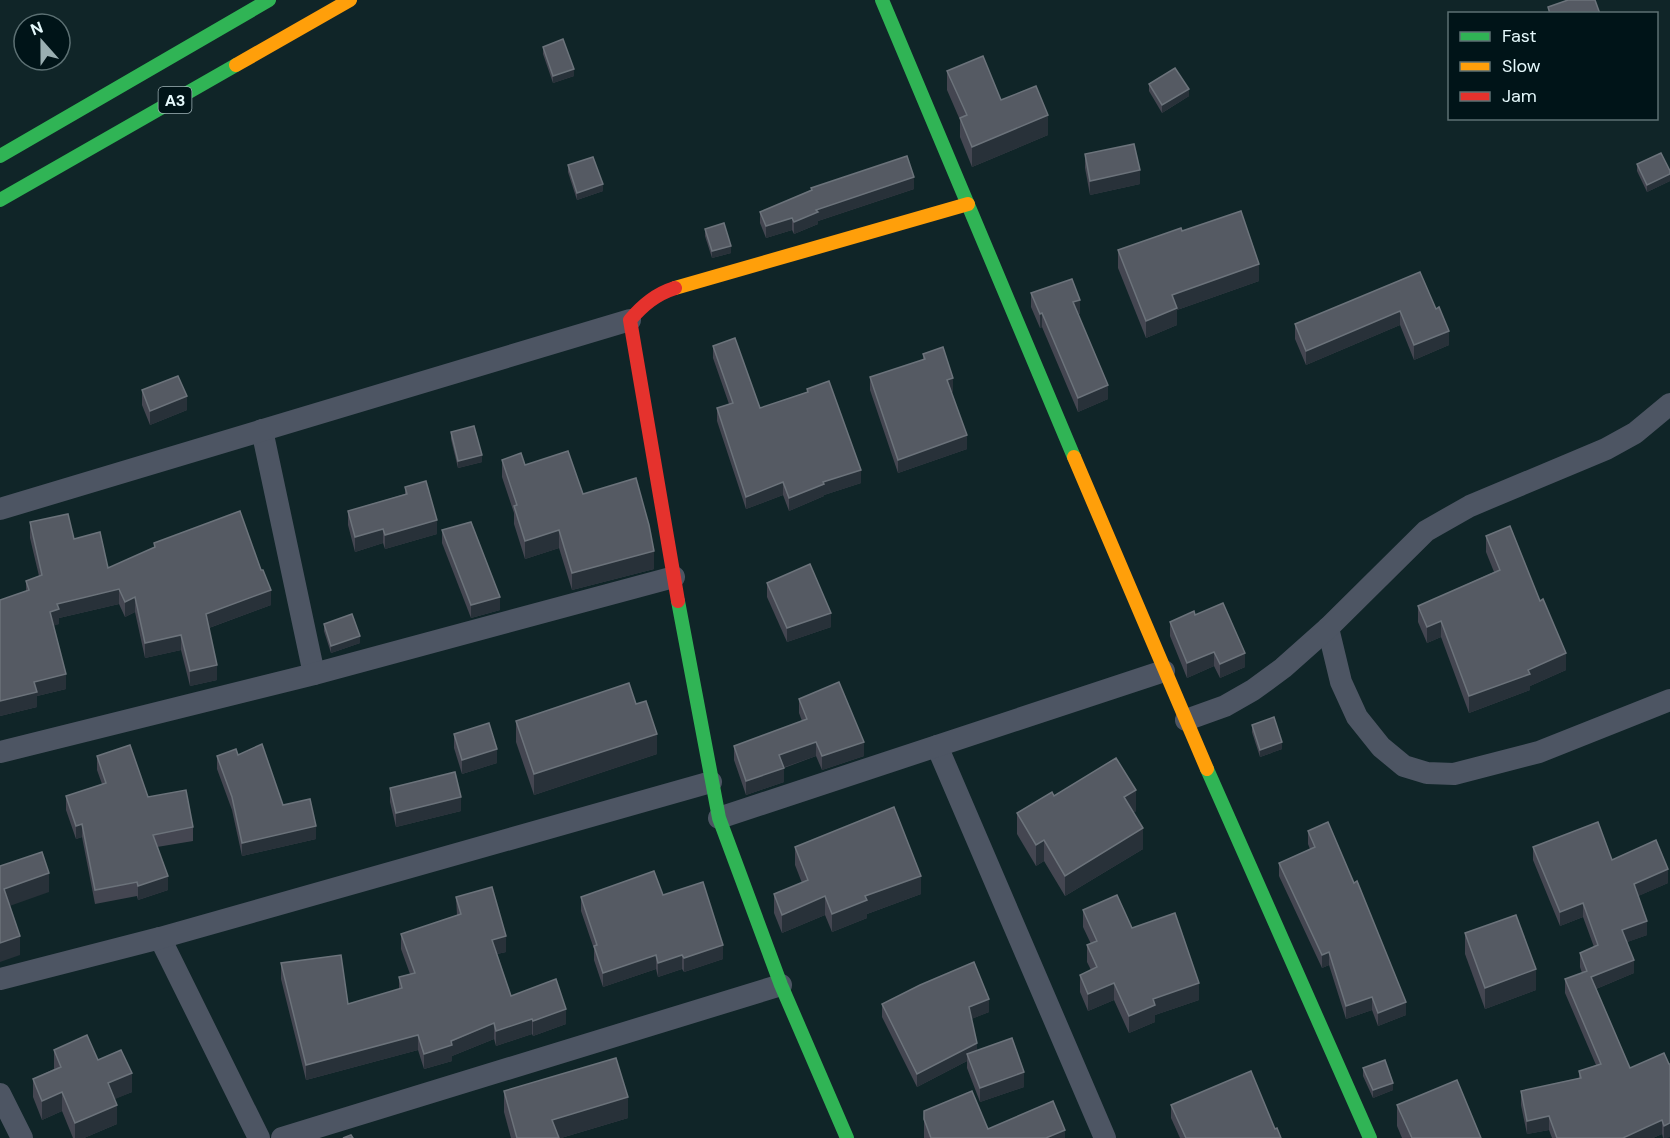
<svg xmlns="http://www.w3.org/2000/svg" width="1670" height="1138" font-family="'DM Sans',sans-serif">
<style>
.lines{fill:none;stroke-linecap:round;stroke-linejoin:round}
.street{stroke:#4d5563;stroke-width:22}
.fast{stroke:#30b455;stroke-width:14}
.slow{stroke:#ff9f0a;stroke-width:14}
.jam{stroke:#e5322d;stroke-width:14}
.wall{fill:#444651}
.shaded-wall{fill:#283139}
.building{fill:#555a63;stroke:#6c737b;stroke-width:1.5}
.labels{text-anchor:middle;stroke-width:6;stroke-linejoin:round;paint-order:stroke}
.shield{fill:#001418;stroke:#a0b4b8;stroke-width:1.5}
.shield-label{font-size:16px;font-weight:bold;fill:#e5f9fc}
</style>
<rect width="100%" height="100%" fill="#102528"/>
<g class="lines">
<!-- street -->
<g class="street">
<polyline points="262,430 314,674"/>
<polyline points="0,509 630,320"/>
<polyline points="1328,628 1341,682 1357,717 1381,747 1404,766 1427,773 1454,774 1539,752 1670,700"/>
<polyline points="1186,720 1225,706 1253,690 1283,668 1328,628 1426,531 1470,506 1606,449 1635,433 1670,404"/>
<polyline points="937,746 1105,1138"/>
<polyline points="0,752 314,674 674,577"/>
<polyline points="719,818 1164,671"/>
<polyline points="160,938 259,1138"/>
<polyline points="0,979 160,938 711,782"/>
<polyline points="0,1094 22,1138"/>
<polyline points="282,1138 781,985"/>
</g>
<!-- fast -->
<g class="fast">
<polyline points="882,0 1074,457"/>
<polyline points="0,156 269,0"/>
<polyline points="0,200 236,65"/>
<polyline points="678,601 719,818 781,985 847,1138"/>
<polyline points="1207,769 1370,1138"/>
</g>
<!-- slow -->
<g class="slow">
<polyline points="236,65 350,0"/>
<polyline points="675,288 968,204"/>
<polyline points="1074,457 1207,769"/>
</g>
<!-- jam -->
<path class="jam" d="M675,288C656,294 643,305 630,320L678,601"/>
</g>
<!-- wall -->
<g class="wall">
<polygon points="543,47 574,76 553,83 543,54"/>
<polygon points="947,71 1001,100 1048,135 972,167 960,137 960,120 947,90"/>
<polygon points="1149,84 1189,96 1162,113 1149,91"/>
<polygon points="1085,154 1140,184 1090,195 1085,168"/>
<polygon points="1637,164 1670,171 1670,181 1647,192 1637,171"/>
<polygon points="568,165 603,191 577,200 568,172"/>
<polygon points="811,188 914,189 818,221 818,224 794,234 792,230 766,238 760,223 760,212 811,190"/>
<polygon points="705,229 731,253 712,258 705,236"/>
<polygon points="1182,231 1259,281 1177,310 1177,325 1146,338 1118,268 1118,250"/>
<polygon points="1420,272 1449,345 1414,360 1400,325 1306,365 1295,339 1295,324"/>
<polygon points="1031,293 1080,314 1078,314 1108,399 1078,412 1042,327 1040,328 1031,307"/>
<polygon points="713,346 760,408 807,392 807,389 861,483 824,495 824,496 789,511 783,495 746,509 717,421 717,408 729,404 713,358"/>
<polygon points="923,354 953,392 951,392 967,449 898,473 870,390 870,377 923,360"/>
<polygon points="142,390 187,410 150,425 142,405"/>
<polygon points="451,432 482,462 458,468 451,439"/>
<polygon points="502,460 525,465 583,494 654,569 572,590 559,548 525,559 514,524 514,513 502,477"/>
<polygon points="405,487 437,534 385,549 383,543 355,552 348,525 348,511 405,494"/>
<polygon points="30,522 74,539 108,568 154,548 154,543 271,605 209,628 217,680 190,686 181,650 145,658 135,612 125,617 119,604 59,618 59,624 53,625 66,689 37,696 37,707 0,716 0,600 26,591 26,581 39,576 30,538"/>
<polygon points="442,530 500,610 471,618 442,543"/>
<polygon points="1486,536 1566,670 1530,686 1530,690 1469,713 1441,637 1427,643 1418,622 1418,606 1494,572 1486,552"/>
<polygon points="767,583 831,627 787,642 767,597"/>
<polygon points="1195,615 1245,667 1220,678 1214,666 1187,678 1170,636 1170,622"/>
<polygon points="324,624 360,643 331,653 324,631"/>
<polygon points="799,699 864,756 822,770 816,756 784,768 784,782 746,795 734,760 734,746 802,721 799,713"/>
<polygon points="636,704 657,754 534,795 516,742 516,721"/>
<polygon points="1252,725 1282,749 1260,757 1252,732"/>
<polygon points="454,734 497,763 462,774 454,748"/>
<polygon points="238,755 283,805 316,839 242,856 232,810 217,769 217,756"/>
<polygon points="97,756 148,797 193,827 193,841 157,847 168,890 138,900 137,896 95,904 82,837 76,839 66,810 66,796 102,784 97,770"/>
<polygon points="390,788 461,811 396,827 390,802"/>
<polygon points="1054,796 1136,811 1133,813 1143,849 1065,896 1044,861 1036,866 1017,834 1017,813"/>
<polygon points="1308,831 1406,1015 1378,1026 1372,1010 1346,1019 1329,965 1322,968 1279,876 1279,863 1310,849 1308,844"/>
<polygon points="795,847 921,894 867,914 867,918 832,932 825,915 782,933 774,913 774,894 802,883 795,865"/>
<polygon points="1533,847 1612,860 1668,883 1638,896 1647,935 1627,942 1634,973 1596,989 1630,1068 1670,1064 1670,1137 1663,1138 1662,1134 1653,1138 1552,1138 1549,1130 1527,1134 1521,1105 1521,1091 1579,1078 1579,1071 1596,1065 1565,993 1565,979 1582,973 1580,967 1580,953 1594,947 1583,917 1560,926 1533,860"/>
<polygon points="663,895 723,959 684,972 682,969 658,977 656,969 603,987 594,960 594,949 581,911 581,897"/>
<polygon points="456,897 506,952 497,954 511,996 566,1024 533,1036 532,1034 496,1046 494,1039 452,1056 452,1061 424,1069 418,1050 306,1080 281,979 281,963 348,1004 399,989 399,977 410,974 401,949 401,934 457,915"/>
<polygon points="1083,910 1132,928 1199,1000 1155,1015 1155,1022 1129,1033 1114,1000 1088,1011 1080,992 1080,975 1091,970 1087,962 1087,945 1091,944 1083,927"/>
<polygon points="1465,933 1536,990 1485,1009 1465,954"/>
<polygon points="882,1004 989,1012 971,1019 977,1050 1024,1087 980,1102 967,1068 967,1061 917,1087 882,1017"/>
<polygon points="54,1050 98,1060 132,1092 114,1099 117,1124 84,1138 73,1138 62,1111 42,1120 33,1097 33,1079 54,1069"/>
<polygon points="1363,1068 1393,1090 1373,1098 1363,1076"/>
<polygon points="504,1091 628,1118 561,1138 511,1138 504,1112"/>
<polygon points="1171,1105 1275,1129 1281,1138 1180,1138 1171,1118"/>
<polygon points="1397,1105 1481,1138 1402,1138 1397,1126"/>
<polygon points="924,1111 988,1129 1065,1138 924,1138"/>
</g>
<!-- shaded-wall -->
<g class="shaded-wall">
<polygon points="574,69 574,76 553,83 553,76"/>
<polygon points="1189,89 1189,96 1162,113 1162,105"/>
<polygon points="1048,115 1048,135 972,167 972,147"/>
<polygon points="1140,170 1140,184 1090,195 1090,181"/>
<polygon points="1670,174 1670,181 1647,192 1647,185"/>
<polygon points="914,177 914,189 818,221 818,224 794,234 794,222 816,210"/>
<polygon points="603,184 603,191 577,200 577,193"/>
<polygon points="792,218 792,230 766,238 766,226"/>
<polygon points="731,246 731,253 712,258 712,251"/>
<polygon points="1259,264 1259,281 1177,310 1177,325 1146,338 1146,321 1172,295"/>
<polygon points="1080,300 1080,314 1073,316 1073,302"/>
<polygon points="1400,311 1400,325 1306,365 1306,351"/>
<polygon points="1042,313 1042,327 1040,328 1040,314"/>
<polygon points="1449,331 1449,345 1414,360 1414,345"/>
<polygon points="953,378 953,392 947,394 947,380"/>
<polygon points="1108,385 1108,399 1078,412 1078,398"/>
<polygon points="187,396 187,410 150,425 150,411"/>
<polygon points="967,435 967,449 898,473 898,460"/>
<polygon points="482,455 482,462 458,468 458,461"/>
<polygon points="861,470 861,483 824,495 824,496 789,511 789,498 823,482"/>
<polygon points="783,482 783,495 746,509 746,497"/>
<polygon points="437,520 437,534 385,549 385,535"/>
<polygon points="383,529 383,543 355,552 355,537"/>
<polygon points="559,530 559,548 525,559 525,541"/>
<polygon points="654,551 654,569 572,590 572,573"/>
<polygon points="119,589 119,604 59,618 59,624 50,627 50,612 57,604"/>
<polygon points="271,590 271,605 206,629 206,614"/>
<polygon points="135,597 135,612 125,617 125,602"/>
<polygon points="500,597 500,610 471,618 471,605"/>
<polygon points="831,613 831,627 787,642 787,628"/>
<polygon points="1441,621 1441,637 1427,643 1427,627"/>
<polygon points="181,635 181,650 145,658 145,643"/>
<polygon points="360,636 360,643 331,653 331,646"/>
<polygon points="1214,652 1214,666 1187,678 1187,663"/>
<polygon points="1245,653 1245,667 1220,678 1220,664"/>
<polygon points="1566,653 1566,670 1530,686 1530,690 1469,713 1469,696"/>
<polygon points="217,665 217,680 190,686 190,671"/>
<polygon points="66,674 66,689 37,696 37,707 0,716 0,701 34,682"/>
<polygon points="657,734 657,754 534,795 534,774"/>
<polygon points="816,742 816,756 779,769 779,755"/>
<polygon points="864,742 864,756 822,770 822,756"/>
<polygon points="1282,742 1282,749 1260,757 1260,750"/>
<polygon points="497,749 497,763 462,774 462,760"/>
<polygon points="784,768 784,782 746,795 746,781"/>
<polygon points="1136,790 1136,811 1124,818 1124,797"/>
<polygon points="461,797 461,811 396,827 396,813"/>
<polygon points="82,824 82,837 76,839 76,826"/>
<polygon points="316,826 316,839 242,856 242,843"/>
<polygon points="1143,828 1143,849 1065,896 1065,876"/>
<polygon points="1044,840 1044,861 1036,866 1036,845"/>
<polygon points="1668,869 1668,883 1634,898 1634,884"/>
<polygon points="49,873 49,892 4,908 4,889"/>
<polygon points="168,876 168,890 138,900 138,886"/>
<polygon points="921,876 921,894 867,914 867,918 832,932 832,914 865,896"/>
<polygon points="825,896 825,915 782,933 782,915"/>
<polygon points="1583,903 1583,917 1560,926 1560,912"/>
<polygon points="1647,921 1647,935 1622,944 1622,930"/>
<polygon points="20,936 20,955 0,962 0,943"/>
<polygon points="506,936 506,952 492,955 492,940"/>
<polygon points="723,945 723,959 684,972 684,958"/>
<polygon points="1329,952 1329,965 1322,968 1322,955"/>
<polygon points="656,955 656,969 603,987 603,973"/>
<polygon points="682,955 682,969 658,977 658,963"/>
<polygon points="1634,960 1634,973 1591,991 1591,977"/>
<polygon points="1536,969 1536,990 1485,1009 1485,988"/>
<polygon points="1114,983 1114,1000 1088,1011 1088,994"/>
<polygon points="1199,983 1199,1000 1155,1015 1155,1022 1129,1033 1129,1016 1153,999"/>
<polygon points="1372,997 1372,1010 1346,1019 1346,1006"/>
<polygon points="989,999 989,1012 969,1020 969,1007"/>
<polygon points="1406,1002 1406,1015 1378,1026 1378,1013"/>
<polygon points="566,1009 566,1024 533,1036 533,1021"/>
<polygon points="532,1019 532,1034 496,1046 496,1031"/>
<polygon points="494,1023 494,1039 452,1056 452,1061 424,1069 424,1054"/>
<polygon points="418,1035 418,1050 306,1080 306,1065"/>
<polygon points="977,1043 977,1056 967,1054 967,1061 917,1087 917,1074"/>
<polygon points="1024,1072 1024,1087 980,1102 980,1088"/>
<polygon points="132,1073 132,1092 108,1102 108,1083"/>
<polygon points="1393,1083 1393,1090 1373,1098 1373,1090"/>
<polygon points="62,1092 62,1111 42,1120 42,1101"/>
<polygon points="628,1097 628,1118 561,1138 552,1138 552,1120"/>
<polygon points="117,1105 117,1124 84,1138 75,1138 75,1123"/>
<polygon points="1549,1116 1549,1130 1527,1134 1527,1121"/>
<polygon points="1662,1120 1662,1134 1653,1138 1623,1138"/>
<polygon points="1670,1123 1670,1137 1664,1138 1664,1126"/>
<polygon points="1065,1130 1065,1138 1046,1138"/>
</g>
<!-- building -->
<g class="building">
<polygon points="1568,0 1595,0 1600,14 1550,14 1548,7"/>
<polygon points="563,39 574,69 553,76 543,47"/>
<polygon points="983,56 1001,100 1036,86 1048,115 972,147 960,118 967,115 947,71"/>
<polygon points="1175,68 1189,89 1162,105 1149,84"/>
<polygon points="1134,144 1140,170 1090,181 1085,154"/>
<polygon points="1661,153 1670,171 1670,174 1647,185 1637,164"/>
<polygon points="907,156 914,177 816,210 818,212 794,222 792,218 766,226 760,212 812,190 811,188"/>
<polygon points="593,157 603,184 577,193 568,165"/>
<polygon points="1241,211 1259,264 1172,295 1177,308 1146,321 1118,250 1181,228 1182,231"/>
<polygon points="724,223 731,246 712,251 705,229"/>
<polygon points="1420,272 1436,309 1439,307 1449,331 1414,345 1400,311 1306,351 1295,324"/>
<polygon points="1072,279 1080,300 1073,302 1108,385 1078,398 1042,313 1040,314 1031,293"/>
<polygon points="735,338 760,408 808,392 807,389 829,381 861,470 823,482 824,484 789,498 783,482 746,497 717,408 733,403 713,346"/>
<polygon points="943,347 953,378 947,380 967,435 898,460 870,377 925,359 923,354"/>
<polygon points="178,376 187,396 150,411 142,390"/>
<polygon points="474,426 482,455 458,461 451,432"/>
<polygon points="568,451 583,494 636,478 649,525 654,551 572,573 559,530 525,541 514,506 517,505 502,460 521,453 525,465"/>
<polygon points="426,481 437,520 385,535 383,529 355,537 348,511 407,494 405,487"/>
<polygon points="240,511 261,570 263,570 271,590 206,614 217,665 190,671 181,635 145,643 135,597 125,602 119,589 57,604 59,609 50,612 66,674 34,682 37,692 0,701 0,600 29,590 26,581 42,575 30,522 68,514 74,539 100,532 108,568 155,547 154,543"/>
<polygon points="471,522 500,597 471,605 442,530"/>
<polygon points="1510,526 1540,601 1543,599 1566,653 1528,670 1530,674 1469,696 1441,621 1427,627 1418,606 1500,570 1486,536"/>
<polygon points="810,564 831,613 787,628 767,583"/>
<polygon points="1223,603 1245,653 1220,664 1214,652 1187,663 1170,622 1194,611 1195,615"/>
<polygon points="352,614 360,636 331,646 324,624"/>
<polygon points="839,682 864,742 822,756 816,742 779,755 784,768 746,781 734,746 807,719 799,699"/>
<polygon points="629,683 636,704 646,701 657,734 534,774 516,721"/>
<polygon points="1274,717 1282,742 1260,750 1252,725"/>
<polygon points="489,723 497,749 462,760 454,734"/>
<polygon points="262,744 283,805 310,799 316,826 242,843 232,797 217,756 236,749 238,755"/>
<polygon points="130,745 148,797 186,790 193,827 153,835 168,876 138,886 137,882 95,890 82,824 76,826 66,796 106,783 97,756"/>
<polygon points="1116,758 1136,790 1124,797 1143,828 1065,876 1044,840 1036,845 1017,813 1052,792 1054,796"/>
<polygon points="455,772 461,797 396,813 390,788"/>
<polygon points="894,807 921,876 865,896 867,900 832,914 825,896 782,915 774,894 808,880 795,847"/>
<polygon points="1328,822 1354,883 1357,881 1406,1002 1378,1013 1372,997 1346,1006 1329,952 1322,955 1279,863 1315,847 1308,831"/>
<polygon points="1598,822 1612,860 1656,840 1668,869 1634,884 1647,921 1622,930 1634,960 1591,977 1630,1068 1664,1053 1669,1064 1670,1064 1670,1123 1664,1126 1662,1120 1623,1138 1557,1138 1549,1116 1527,1121 1521,1091 1581,1078 1579,1071 1601,1064 1565,979 1587,971 1580,953 1598,945 1583,903 1560,912 1533,847"/>
<polygon points="42,852 49,873 4,889 20,936 0,943 0,866"/>
<polygon points="654,871 663,895 703,882 723,945 684,958 682,955 658,963 656,955 603,973 594,946 597,945 581,897"/>
<polygon points="492,887 506,936 492,940 511,996 556,979 566,1009 533,1021 532,1019 496,1031 494,1023 451,1041 452,1045 424,1054 418,1035 306,1065 281,963 341,955 348,1004 402,988 399,977 415,973 401,934 461,914 456,897"/>
<polygon points="1117,895 1132,928 1175,913 1199,983 1153,999 1155,1005 1129,1016 1114,983 1088,994 1080,975 1097,967 1087,945 1097,941 1083,910"/>
<polygon points="1516,915 1536,969 1485,988 1465,933"/>
<polygon points="974,962 989,999 969,1007 977,1043 917,1074 882,1004 920,985"/>
<polygon points="87,1035 98,1060 121,1050 132,1073 108,1083 117,1105 75,1123 62,1092 42,1101 33,1079 61,1067 54,1050"/>
<polygon points="1012,1038 1024,1072 980,1088 967,1054"/>
<polygon points="616,1058 628,1097 552,1120 559,1138 517,1138 504,1091"/>
<polygon points="1385,1060 1393,1083 1373,1090 1363,1068"/>
<polygon points="1251,1071 1275,1129 1277,1128 1281,1138 1186,1138 1171,1105"/>
<polygon points="1457,1080 1481,1138 1412,1138 1397,1105"/>
<polygon points="972,1091 988,1129 1053,1101 1065,1130 1046,1138 931,1138 924,1119 924,1111"/>
<polygon points="351,1135 353,1138 343,1138"/>
</g>
<g class="labels">
<!-- shield labels -->
<rect class="shield" x="158.5" y="87" width="33" height="26" rx="4.5"/>
<g class="shield-label">
<text x="175" y="106">A3</text>
</g>
</g>
<!-- legend -->
<rect x="1448" y="12" width="210" height="108" fill="#001418" stroke="#5c7073" stroke-width="1.5"/>
<rect x="1460" y="32" width="30" height="9" fill="#30b455" stroke="#5c7073" stroke-width="1.5"/>
<text x="1502" y="42" font-size="18" fill="#e5f9fc">Fast</text>
<rect x="1460" y="62" width="30" height="9" fill="#ff9f0a" stroke="#5c7073" stroke-width="1.5"/>
<text x="1502" y="72" font-size="18" fill="#e5f9fc">Slow</text>
<rect x="1460" y="92" width="30" height="9" fill="#e5322d" stroke="#5c7073" stroke-width="1.5"/>
<text x="1502" y="102" font-size="18" fill="#e5f9fc">Jam</text>
<!-- north arrow -->
<g transform="translate(42 42) rotate(339)"><circle r="28" fill="#001418" stroke="#5c7073" stroke-width="1.5"/>
<path d="M0-4.5L10 22L0 15L-10 22Z" fill="#9aafb2"/>
<text y="-9" font-size="16" font-weight="bold" text-anchor="middle" fill="#e5f9fc">N</text>
</g>
</svg>
